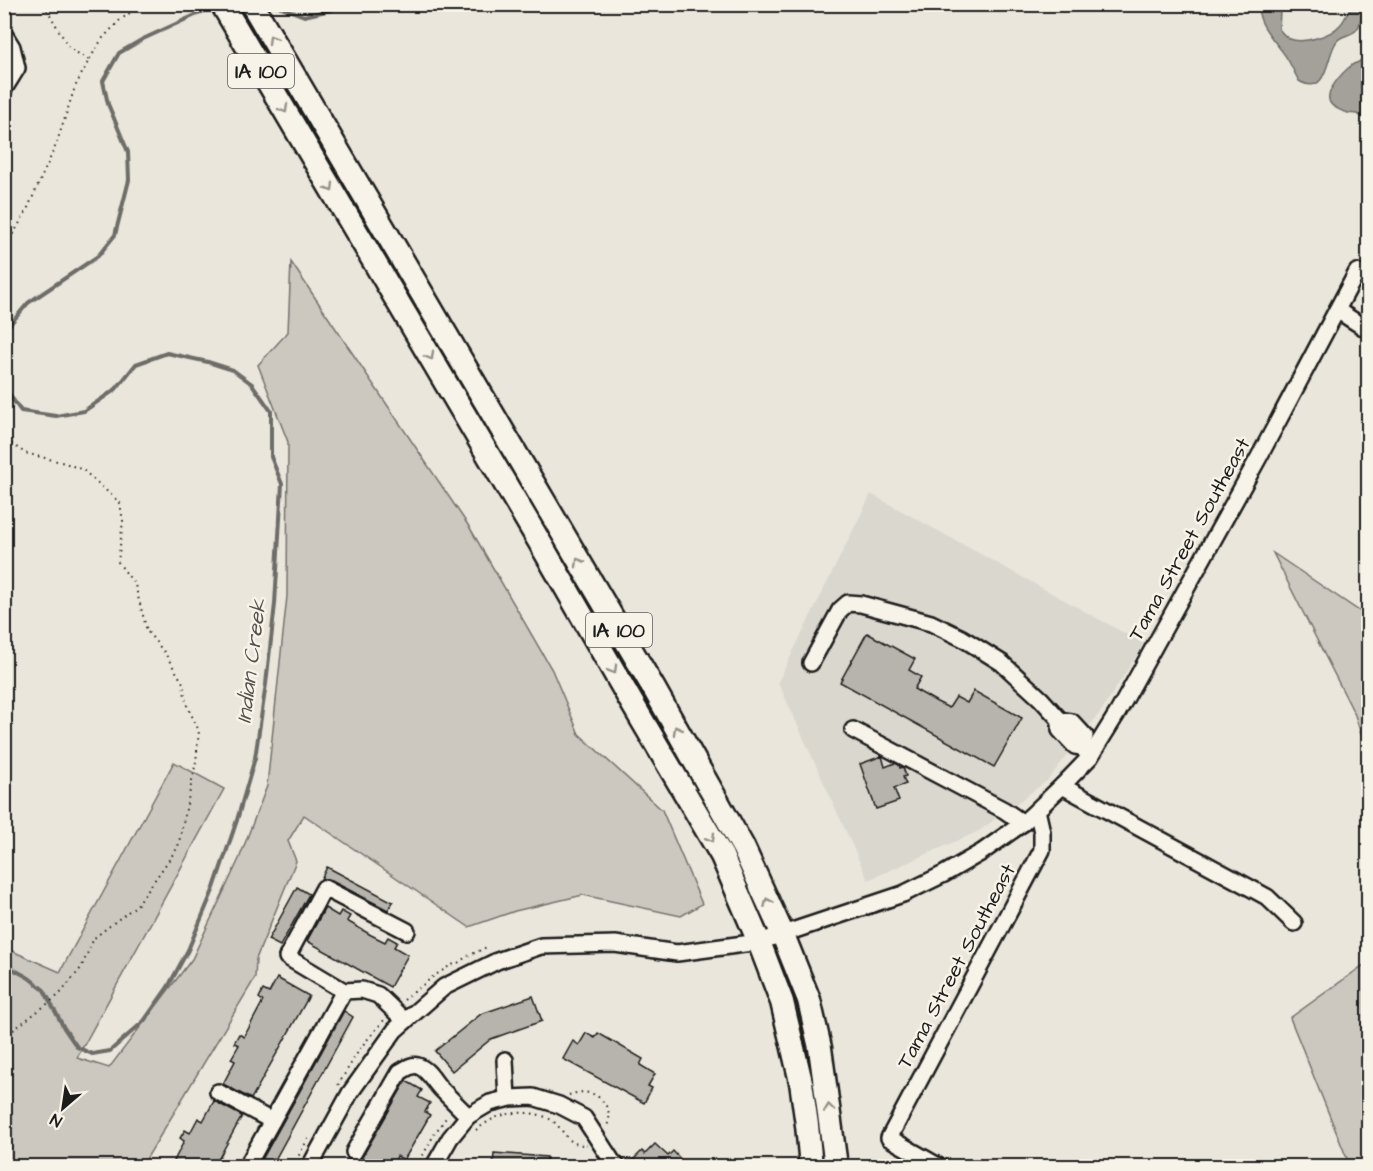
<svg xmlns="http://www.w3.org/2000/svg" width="1373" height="1171" font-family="'Architects Daughter',sans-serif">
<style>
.built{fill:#dad7ce}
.green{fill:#ccc8c0;stroke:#74726e;stroke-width:1.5}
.water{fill:#a3a19a;stroke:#6d6c68;stroke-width:1.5}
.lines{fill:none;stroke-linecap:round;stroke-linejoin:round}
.stream{stroke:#6d6c68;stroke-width:4}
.building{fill:#b6b4ac;stroke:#1c1c1c;stroke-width:1.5}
.minor-casing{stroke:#1c1c1c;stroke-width:20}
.highway-casing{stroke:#1c1c1c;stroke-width:27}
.path{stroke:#1c1c1c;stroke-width:2;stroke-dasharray:1.5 4.5;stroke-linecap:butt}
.minor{stroke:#f7f3e8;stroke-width:15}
.highway{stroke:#f7f3e8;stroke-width:22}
.oneway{stroke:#94928c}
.labels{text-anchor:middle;stroke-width:5;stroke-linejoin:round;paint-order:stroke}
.shield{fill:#f7f3e8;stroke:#5e5c59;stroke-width:1.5}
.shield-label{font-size:20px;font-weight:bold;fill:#1c1c1c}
.street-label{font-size:21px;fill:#1c1c1c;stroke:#f7f3e8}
.water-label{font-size:22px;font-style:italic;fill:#52514e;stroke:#f7f3e8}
</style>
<rect width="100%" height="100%" fill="#eae6dc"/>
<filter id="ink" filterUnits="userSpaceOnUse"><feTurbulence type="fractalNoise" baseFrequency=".0167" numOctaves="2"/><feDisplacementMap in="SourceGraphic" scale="12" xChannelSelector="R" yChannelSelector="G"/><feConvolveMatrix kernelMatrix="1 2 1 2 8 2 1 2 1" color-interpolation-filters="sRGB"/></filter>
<g filter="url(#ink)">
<!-- built -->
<polygon class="built" points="871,494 1144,644 1101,711 1048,780 979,831 868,880 778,682"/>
<!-- green -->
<g class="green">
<polygon points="291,262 470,528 552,670 579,734 662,810 702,904 681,916 583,895 515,911 469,927 304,815 288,841 296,861 256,959 255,978 142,1166 5,1166 5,948 60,972 174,762 224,789 77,1058 109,1068 192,959 239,859 267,786 287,596 288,442 258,365 288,332"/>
<polygon points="1273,553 1368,617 1368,756 1355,715"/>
<polygon points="1368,962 1368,1166 1350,1166 1290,1018"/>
</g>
<!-- water -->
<g class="water">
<path d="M1268,5L1278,6L1280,11L1279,29C1282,33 1285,37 1290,39C1303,44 1331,36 1340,25C1346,19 1347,11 1353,5H1368C1367,7 1365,9 1363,12C1359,18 1362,27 1354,32C1348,36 1341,36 1337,41C1326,53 1329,98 1299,81C1295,74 1292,67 1288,60C1280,46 1256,24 1259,8Z"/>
<path d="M1368,43V123C1365,119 1362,116 1357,114C1354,113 1351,114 1348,113C1344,112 1334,108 1331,104C1322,93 1344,71 1352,65C1357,62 1357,64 1361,60C1365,56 1367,49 1368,43Z"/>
</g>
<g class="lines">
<!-- stream -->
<g class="stream">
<polyline points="273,4 304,16 331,10 338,4"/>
<polyline points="4,339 7,328 28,303 98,256 115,235 129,180 128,152 108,104 103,81 119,53 143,39 204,11 216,10"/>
<polyline points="4,387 21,411 56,416 84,411 116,389 136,364 167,353 208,362 233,370 252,384 271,411 271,457 282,484 275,604 266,684 255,758 237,820 214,888 188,950 168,987 144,1021 110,1051 92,1054 77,1047 64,1028 44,990 29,978 4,964"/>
</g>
</g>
<!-- building -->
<g class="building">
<polygon points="867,633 915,659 909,670 921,677 914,689 937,702 949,708 956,697 967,703 974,691 1022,718 994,767 840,682"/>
<polygon points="882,756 885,767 895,763 899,765 900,768 903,767 906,776 903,777 906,784 894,788 899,801 876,809 860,764"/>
<polygon points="327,867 393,902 388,910 328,879 321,879"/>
<polygon points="297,887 309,894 280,946 268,940"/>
<polygon points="325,908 338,916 341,911 350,916 347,921 371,935 385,942 388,937 397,942 394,947 408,955 390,987 307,941"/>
<polygon points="277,978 309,996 251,1099 223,1084 235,1061 231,1059 239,1045 234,1043 239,1034 244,1037 263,1001 259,998 263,990 269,993"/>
<polygon points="533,996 542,1021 491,1039 452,1071 435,1051 481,1014"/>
<polygon points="344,1011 353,1017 271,1167 258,1167"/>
<polygon points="586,1033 595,1038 598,1033 643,1059 640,1065 655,1074 648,1086 652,1088 644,1103 563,1059 573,1041 579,1045"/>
<polygon points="406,1081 422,1090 418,1097 430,1103 425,1112 430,1115 404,1160 397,1156 392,1167 370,1167 360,1161"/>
<polygon points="214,1101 242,1116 214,1167 171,1167 184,1141 180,1138 185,1130 190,1133 198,1118 203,1121"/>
<polygon points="655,1144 668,1156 673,1151 688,1167 626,1167 642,1151 645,1154"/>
<polygon points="494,1153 547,1157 546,1167 493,1167"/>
</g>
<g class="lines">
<!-- minor casing -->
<g class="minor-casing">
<g id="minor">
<polyline points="4,34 12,47 17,68 4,89"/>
<polyline points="1337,310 1368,330"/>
<polyline points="811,663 840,610 848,603 861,604 931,623 962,638 1002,663 1041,699 1060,720"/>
<polyline points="853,730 1004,810 1023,823"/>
<polyline points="1082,747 1085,736 1072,722 1060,720 1060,730 1075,746 1082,747 1090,757"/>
<polyline points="1062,786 1267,897 1294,923"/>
<polyline points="344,991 287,957 324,888 407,931"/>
<polyline points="505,1060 507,1099"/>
<polyline points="218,1092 272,1121"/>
<path d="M354,1152L400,1072C406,1069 411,1064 418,1066C428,1069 434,1082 441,1089C450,1098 459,1107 468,1116"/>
<polyline points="247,1166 344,991 362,990 378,995 405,1021"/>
<polyline points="310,1166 350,1093 395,1030 444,987 497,961 541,946 615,944 677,953 759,942 903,894 944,874 982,852 1023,823 1037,810"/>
<polyline points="434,1166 450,1138 468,1116 490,1103 510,1098 533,1097 559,1105 584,1118 612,1161 617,1166"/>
<polyline points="938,1166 889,1138 1042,850 1042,832 1037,810 1062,786 1090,757 1118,712 1259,457 1357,272"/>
</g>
</g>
<!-- highway casing -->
<g class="highway-casing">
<g id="highway">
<polyline points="222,4 539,541 632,703 722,856 759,942 782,1002 801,1082 807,1125 811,1166"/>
<polyline points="252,4 653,687 743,847 783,935 809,1000 820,1048 836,1166"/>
</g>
</g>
<!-- path -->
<g class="path">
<polyline points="44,4 69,48 89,60"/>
<polyline points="4,250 26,212 56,145 75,87 89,60 102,39 119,21 142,4"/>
<polyline points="1362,261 1368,246"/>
<polyline points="4,434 12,444 25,453 65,463 83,470 120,503 123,521 118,562 135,585 147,631 164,652 183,683 186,703 199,731 196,762 178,847 137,905 94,938 81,968 59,995 4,1037"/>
<polyline points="404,1000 434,976 451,965 458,963 466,957 489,946"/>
<polyline points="338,1085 361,1047 385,1019"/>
<path d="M569,1095C575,1093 582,1091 589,1093C598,1094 607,1104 609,1114C610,1118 608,1124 606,1128"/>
<path d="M476,1130C484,1124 494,1117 504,1115C519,1111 542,1112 554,1122C566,1133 568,1146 587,1145"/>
<polyline points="293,1166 309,1137"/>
<polyline points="417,1166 435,1133 448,1115"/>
</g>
<!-- minor -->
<use href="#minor" class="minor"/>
<!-- highway -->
<use href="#highway" class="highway"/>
</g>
<!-- one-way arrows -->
<defs><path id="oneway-chevron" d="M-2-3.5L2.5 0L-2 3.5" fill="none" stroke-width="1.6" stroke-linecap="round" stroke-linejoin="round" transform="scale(1.5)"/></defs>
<g class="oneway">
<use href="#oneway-chevron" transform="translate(272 39) rotate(-120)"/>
<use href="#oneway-chevron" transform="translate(284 109) rotate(60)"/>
<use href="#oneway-chevron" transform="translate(330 188) rotate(59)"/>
<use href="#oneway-chevron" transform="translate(430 356) rotate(60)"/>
<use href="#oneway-chevron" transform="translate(579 562) rotate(-120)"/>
<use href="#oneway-chevron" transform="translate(613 670) rotate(60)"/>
<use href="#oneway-chevron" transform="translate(677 730) rotate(-119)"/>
<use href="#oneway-chevron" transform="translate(711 838) rotate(59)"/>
<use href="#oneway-chevron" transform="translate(768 902) rotate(-114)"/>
<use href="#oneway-chevron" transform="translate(829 1108) rotate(-97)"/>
</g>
</g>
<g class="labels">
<!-- shield labels -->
<g class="shield">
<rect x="228" y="54" width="66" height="34" rx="4.5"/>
<rect x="586" y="613" width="66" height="34" rx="4.5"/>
</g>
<g class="shield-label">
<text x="261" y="78">IA 100</text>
<text x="619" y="637">IA 100</text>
</g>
<!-- street labels -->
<g class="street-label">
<text transform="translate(1189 539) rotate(-61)" y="7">Tama Street Southeast</text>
<text transform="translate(956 966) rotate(-62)" y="7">Tama Street Southeast</text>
</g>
<!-- water labels -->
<g class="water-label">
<text transform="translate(250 661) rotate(-83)" y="8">Indian Creek</text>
</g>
</g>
<!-- margin -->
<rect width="1373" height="1171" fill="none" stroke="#f7f3e8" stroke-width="24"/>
<rect x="12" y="12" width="1349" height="1147" fill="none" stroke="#1c1c1c" stroke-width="2" filter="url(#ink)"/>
<!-- north arrow -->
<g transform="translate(63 1108) rotate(209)" stroke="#f7f3e8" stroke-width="4.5" paint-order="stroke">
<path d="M0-4.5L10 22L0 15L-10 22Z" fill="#1c1c1c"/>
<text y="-9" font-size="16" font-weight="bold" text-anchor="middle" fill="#1c1c1c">N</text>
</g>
</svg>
